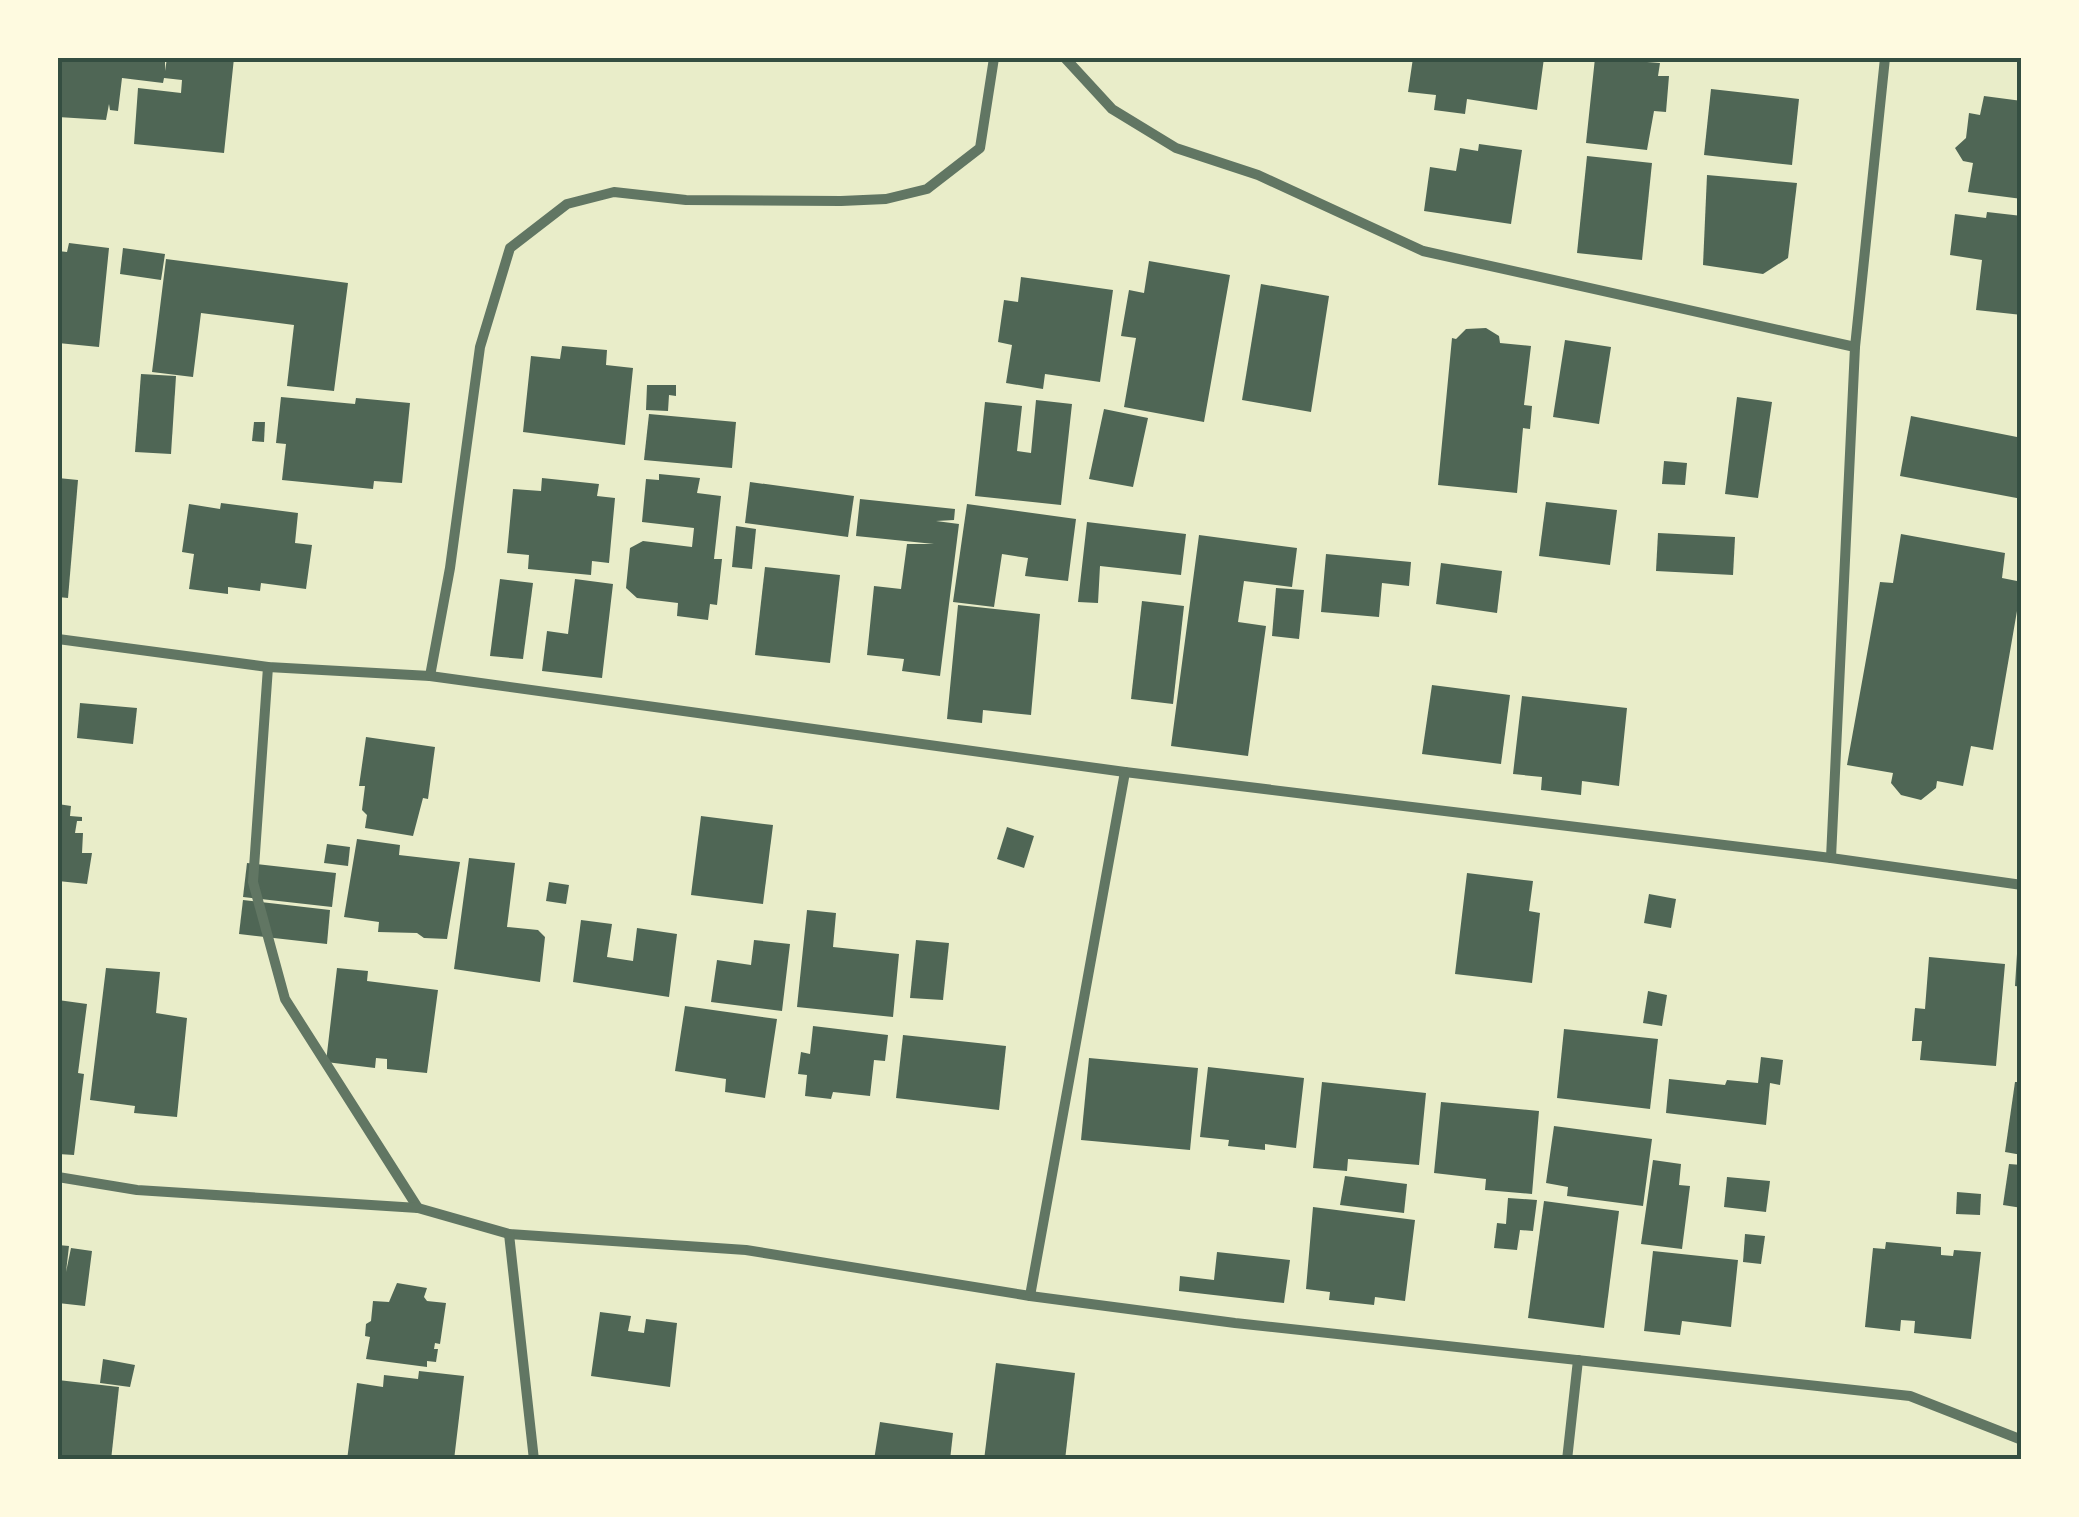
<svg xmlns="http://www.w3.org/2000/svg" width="2079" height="1517" font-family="Literata,serif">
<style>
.building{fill:#4f6655}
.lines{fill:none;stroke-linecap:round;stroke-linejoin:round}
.minor{stroke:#617663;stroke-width:10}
.neatline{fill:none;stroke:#344e41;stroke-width:4}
</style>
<rect width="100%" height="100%" fill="#e9edc9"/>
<!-- building -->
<g class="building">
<polygon points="58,58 165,58 165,71 167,58 234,58 224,153 134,144 138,88 181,93 182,80 164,78 163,83 122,78 118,111 110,110 109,104 106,120 58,117"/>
<polygon points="1413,58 1544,58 1537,110 1467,99 1465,114 1434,110 1436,95 1408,92"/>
<polygon points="1595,58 1660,63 1658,76 1669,76 1666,112 1654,111 1647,150 1586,143"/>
<polygon points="1711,89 1799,99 1792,165 1704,155"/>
<polygon points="1984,96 2022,101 2022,199 1968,192 1973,163 1963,161 1955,148 1966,138 1969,113 1980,115"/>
<polygon points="1479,144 1522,150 1511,224 1424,211 1430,167 1456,171 1460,148 1478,151"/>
<polygon points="1587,156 1652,163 1642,260 1577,253"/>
<polygon points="1707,175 1797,183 1788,258 1763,274 1703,265"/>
<polygon points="1987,212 2022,216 2022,315 1976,310 1982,260 1950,255 1955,214 1986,218"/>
<polygon points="69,243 109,248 99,347 58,343 58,251 67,252"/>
<polygon points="123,248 165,254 161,280 120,274"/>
<polygon points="166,259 348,283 334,391 287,386 294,325 201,313 193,377 152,372"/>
<polygon points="1149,261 1230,275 1204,422 1124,407 1136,338 1121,336 1129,290 1144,293"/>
<polygon points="1021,277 1113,290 1100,382 1045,374 1043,389 1006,383 1012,345 998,342 1004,300 1018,302"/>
<polygon points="1261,284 1329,296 1311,412 1242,400"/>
<polygon points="1486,328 1499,336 1500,343 1531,346 1524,405 1532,406 1530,429 1523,428 1517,493 1438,485 1452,338 1456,339 1466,329"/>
<polygon points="1565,340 1611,347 1599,424 1553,417"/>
<polygon points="562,346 607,350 606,365 633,368 625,445 523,432 531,356 560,359"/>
<polygon points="141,374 176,376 171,454 135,452"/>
<polygon points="647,385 676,385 676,396 669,395 668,411 646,410"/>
<polygon points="281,397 355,404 356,398 410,403 402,483 374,481 373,489 282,480 286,444 276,443"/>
<polygon points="1737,397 1772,402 1758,498 1725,494"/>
<polygon points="1036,400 1072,404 1061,505 975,496 985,402 1022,406 1017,451 1031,453"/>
<polygon points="1104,409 1148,418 1133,487 1089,479"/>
<polygon points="649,414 736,422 732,468 644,460"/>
<polygon points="1911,416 2022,438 2022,499 1900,476"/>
<polygon points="254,422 265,422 264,442 252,441"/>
<polygon points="1664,461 1687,463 1685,485 1662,484"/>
<polygon points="659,474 700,478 697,493 721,496 714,559 722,559 717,605 710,604 708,620 677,616 678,603 637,598 626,588 630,548 643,541 692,547 694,528 642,522 646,479 659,480"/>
<polygon points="58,478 78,480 68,598 58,597"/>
<polygon points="542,478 599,484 597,496 615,498 609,563 592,561 591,575 528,569 529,555 507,553 513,489 541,491"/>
<polygon points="750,482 854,496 848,537 745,523"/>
<polygon points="860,499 955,509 954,520 936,521 959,524 940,676 902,671 904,659 867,655 874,586 901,589 907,544 934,544 856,536"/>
<polygon points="1546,502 1617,510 1610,565 1539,556"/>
<polygon points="221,503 298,513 295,543 312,545 306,589 261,583 260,591 228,587 228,594 189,589 194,554 182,552 189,504 220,509"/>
<polygon points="967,504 1076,519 1068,581 1025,576 1028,558 1002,554 994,607 953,602"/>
<polygon points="1087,522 1186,534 1181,575 1100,566 1098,603 1078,602"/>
<polygon points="736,526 756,529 752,569 732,567"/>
<polygon points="1658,533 1735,537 1733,575 1656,571"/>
<polygon points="1901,534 2005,553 2002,578 2022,582 1993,750 1971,746 1963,786 1937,781 1936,788 1921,800 1901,795 1891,783 1893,773 1847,765 1880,582 1893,583"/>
<polygon points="1199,535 1297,548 1292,587 1244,581 1238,622 1266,626 1248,756 1171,746"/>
<polygon points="1326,554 1411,562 1409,586 1382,583 1379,617 1321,612"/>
<polygon points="1441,563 1502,571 1497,613 1436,604"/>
<polygon points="765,567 840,575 830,663 755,655"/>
<polygon points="500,579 533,583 523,659 490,656"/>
<polygon points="575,579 613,584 602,678 542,671 547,631 568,634"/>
<polygon points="1276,588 1304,590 1299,639 1272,636"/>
<polygon points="1142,601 1184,606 1173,704 1131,699"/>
<polygon points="958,605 1040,614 1031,715 983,710 982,723 947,719"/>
<polygon points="1432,685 1510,695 1501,764 1422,754"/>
<polygon points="1522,696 1627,708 1619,786 1582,781 1581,795 1541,790 1542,777 1513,774"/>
<polygon points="80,703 137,708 133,744 77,738"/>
<polygon points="366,737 435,747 428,799 423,798 413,836 365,828 367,815 362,810 365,786 359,786"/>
<polygon points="58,804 71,806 70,816 82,817 82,821 77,821 75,833 83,833 82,853 92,853 87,884 58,881"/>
<polygon points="701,816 773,825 763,904 691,895"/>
<polygon points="1007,827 1034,836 1024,868 997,859"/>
<polygon points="357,839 400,845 399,855 460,862 447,939 424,938 417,933 378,932 379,922 344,917"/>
<polygon points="327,844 350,847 348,866 324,863"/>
<polygon points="469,858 515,863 507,927 538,930 545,937 540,982 454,969"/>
<polygon points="247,863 336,873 332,907 243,897"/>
<polygon points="1467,873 1533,881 1529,911 1540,913 1532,983 1455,974"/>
<polygon points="549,882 569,885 566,904 546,901"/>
<polygon points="1649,894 1676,899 1671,928 1644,923"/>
<polygon points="243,900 330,910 327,944 239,934"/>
<polygon points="807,910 836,913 833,947 899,954 893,1017 797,1007"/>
<polygon points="581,920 612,924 607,957 633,961 637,928 677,934 669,997 573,982"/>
<polygon points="754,940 790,944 782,1011 711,1002 717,960 751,965"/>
<polygon points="916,940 949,943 943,1000 910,998"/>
<polygon points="2017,954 2022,955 2022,987 2015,986"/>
<polygon points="1929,957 2005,964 1996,1066 1920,1060 1922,1041 1912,1041 1915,1008 1925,1009"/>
<polygon points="106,968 160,972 156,1013 187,1018 177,1117 134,1113 135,1106 90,1100"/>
<polygon points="337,968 368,971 367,981 438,990 427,1073 387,1069 387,1059 376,1058 375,1068 326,1062"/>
<polygon points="1648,991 1667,995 1662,1026 1643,1023"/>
<polygon points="58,1000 87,1004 78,1073 84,1074 74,1155 58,1154"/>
<polygon points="685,1006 777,1019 765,1098 725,1092 726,1079 675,1071"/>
<polygon points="813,1026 888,1035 885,1061 874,1060 870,1096 833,1092 831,1099 805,1096 807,1075 798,1074 801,1052 810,1054"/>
<polygon points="1564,1029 1658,1039 1650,1109 1557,1098"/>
<polygon points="903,1035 1006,1046 999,1110 896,1098"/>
<polygon points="1761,1057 1783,1060 1780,1085 1770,1083 1766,1125 1666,1113 1669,1079 1725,1085 1727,1080 1758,1083"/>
<polygon points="1089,1058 1198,1068 1190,1150 1081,1140"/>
<polygon points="1208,1067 1304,1078 1296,1148 1265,1144 1265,1150 1228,1146 1229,1140 1200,1137"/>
<polygon points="1322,1082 1426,1093 1419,1165 1348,1159 1347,1171 1313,1168"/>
<polygon points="2015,1082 2022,1082 2022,1155 2005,1152"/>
<polygon points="1441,1102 1539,1111 1532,1194 1485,1190 1486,1179 1434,1173"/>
<polygon points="1554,1126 1652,1139 1643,1206 1567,1196 1568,1187 1546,1183"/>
<polygon points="1653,1160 1681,1164 1679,1185 1690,1186 1682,1249 1641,1244"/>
<polygon points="2009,1164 2022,1165 2022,1208 2003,1205"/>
<polygon points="1345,1176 1407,1184 1404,1213 1340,1205"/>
<polygon points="1727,1177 1770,1181 1766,1212 1724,1207"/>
<polygon points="1957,1192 1981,1194 1980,1215 1956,1214"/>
<polygon points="1508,1198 1537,1200 1533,1231 1520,1230 1517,1250 1494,1248 1497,1223 1506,1224"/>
<polygon points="1544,1201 1619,1211 1604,1328 1528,1318"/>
<polygon points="1313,1207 1415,1220 1405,1301 1375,1297 1374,1305 1329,1300 1330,1292 1306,1289"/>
<polygon points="1745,1234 1765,1236 1761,1264 1743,1262"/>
<polygon points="1886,1242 1941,1247 1941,1255 1953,1256 1954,1250 1981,1252 1971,1339 1914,1333 1915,1321 1901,1320 1900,1331 1865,1327 1873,1248 1885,1249"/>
<polygon points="58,1245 69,1246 66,1272 71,1248 92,1251 85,1306 58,1303"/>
<polygon points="1653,1251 1738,1260 1731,1327 1682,1321 1680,1335 1644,1331"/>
<polygon points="1217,1252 1290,1260 1284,1303 1179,1291 1180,1276 1214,1280"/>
<polygon points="397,1283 427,1288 424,1297 427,1301 446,1303 440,1344 435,1343 434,1349 438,1349 436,1362 427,1361 427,1367 366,1359 370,1337 365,1336 366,1324 371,1321 373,1301 389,1302"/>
<polygon points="600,1312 631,1316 628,1331 644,1333 646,1319 677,1323 670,1387 591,1376"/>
<polygon points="103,1359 135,1365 130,1387 100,1383"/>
<polygon points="996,1363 1075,1373 1065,1460 984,1460"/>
<polygon points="419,1371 464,1376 454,1460 347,1460 357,1383 383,1387 384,1375 418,1379"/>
<polygon points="58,1380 119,1387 111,1460 58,1460"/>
<polygon points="880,1422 953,1433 950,1460 874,1460"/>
</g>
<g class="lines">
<!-- minor -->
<g class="minor">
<polyline points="1065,58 1112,109 1176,148 1258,175 1423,251 1855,347"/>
<polyline points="58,639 268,667 430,676 1125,772 1831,858 2022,885"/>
<polyline points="268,667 253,882 285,999 418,1208"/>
<polyline points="430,676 450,568 480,347 510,248 567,204 614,192 686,200 841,201 886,199 927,189 980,148 994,58"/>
<polyline points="1831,858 1855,347 1885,58"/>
<polyline points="58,1177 137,1190 418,1208 509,1234 746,1250 1030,1296 1235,1323 1910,1396 2022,1440"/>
<polyline points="509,1234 534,1460"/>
<polyline points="1030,1296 1125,772"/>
<polyline points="1567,1460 1578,1360"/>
</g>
</g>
<!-- border -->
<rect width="2079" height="1517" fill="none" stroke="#fefae0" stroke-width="120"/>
<rect x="60" y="60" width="1959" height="1397" class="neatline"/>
</svg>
